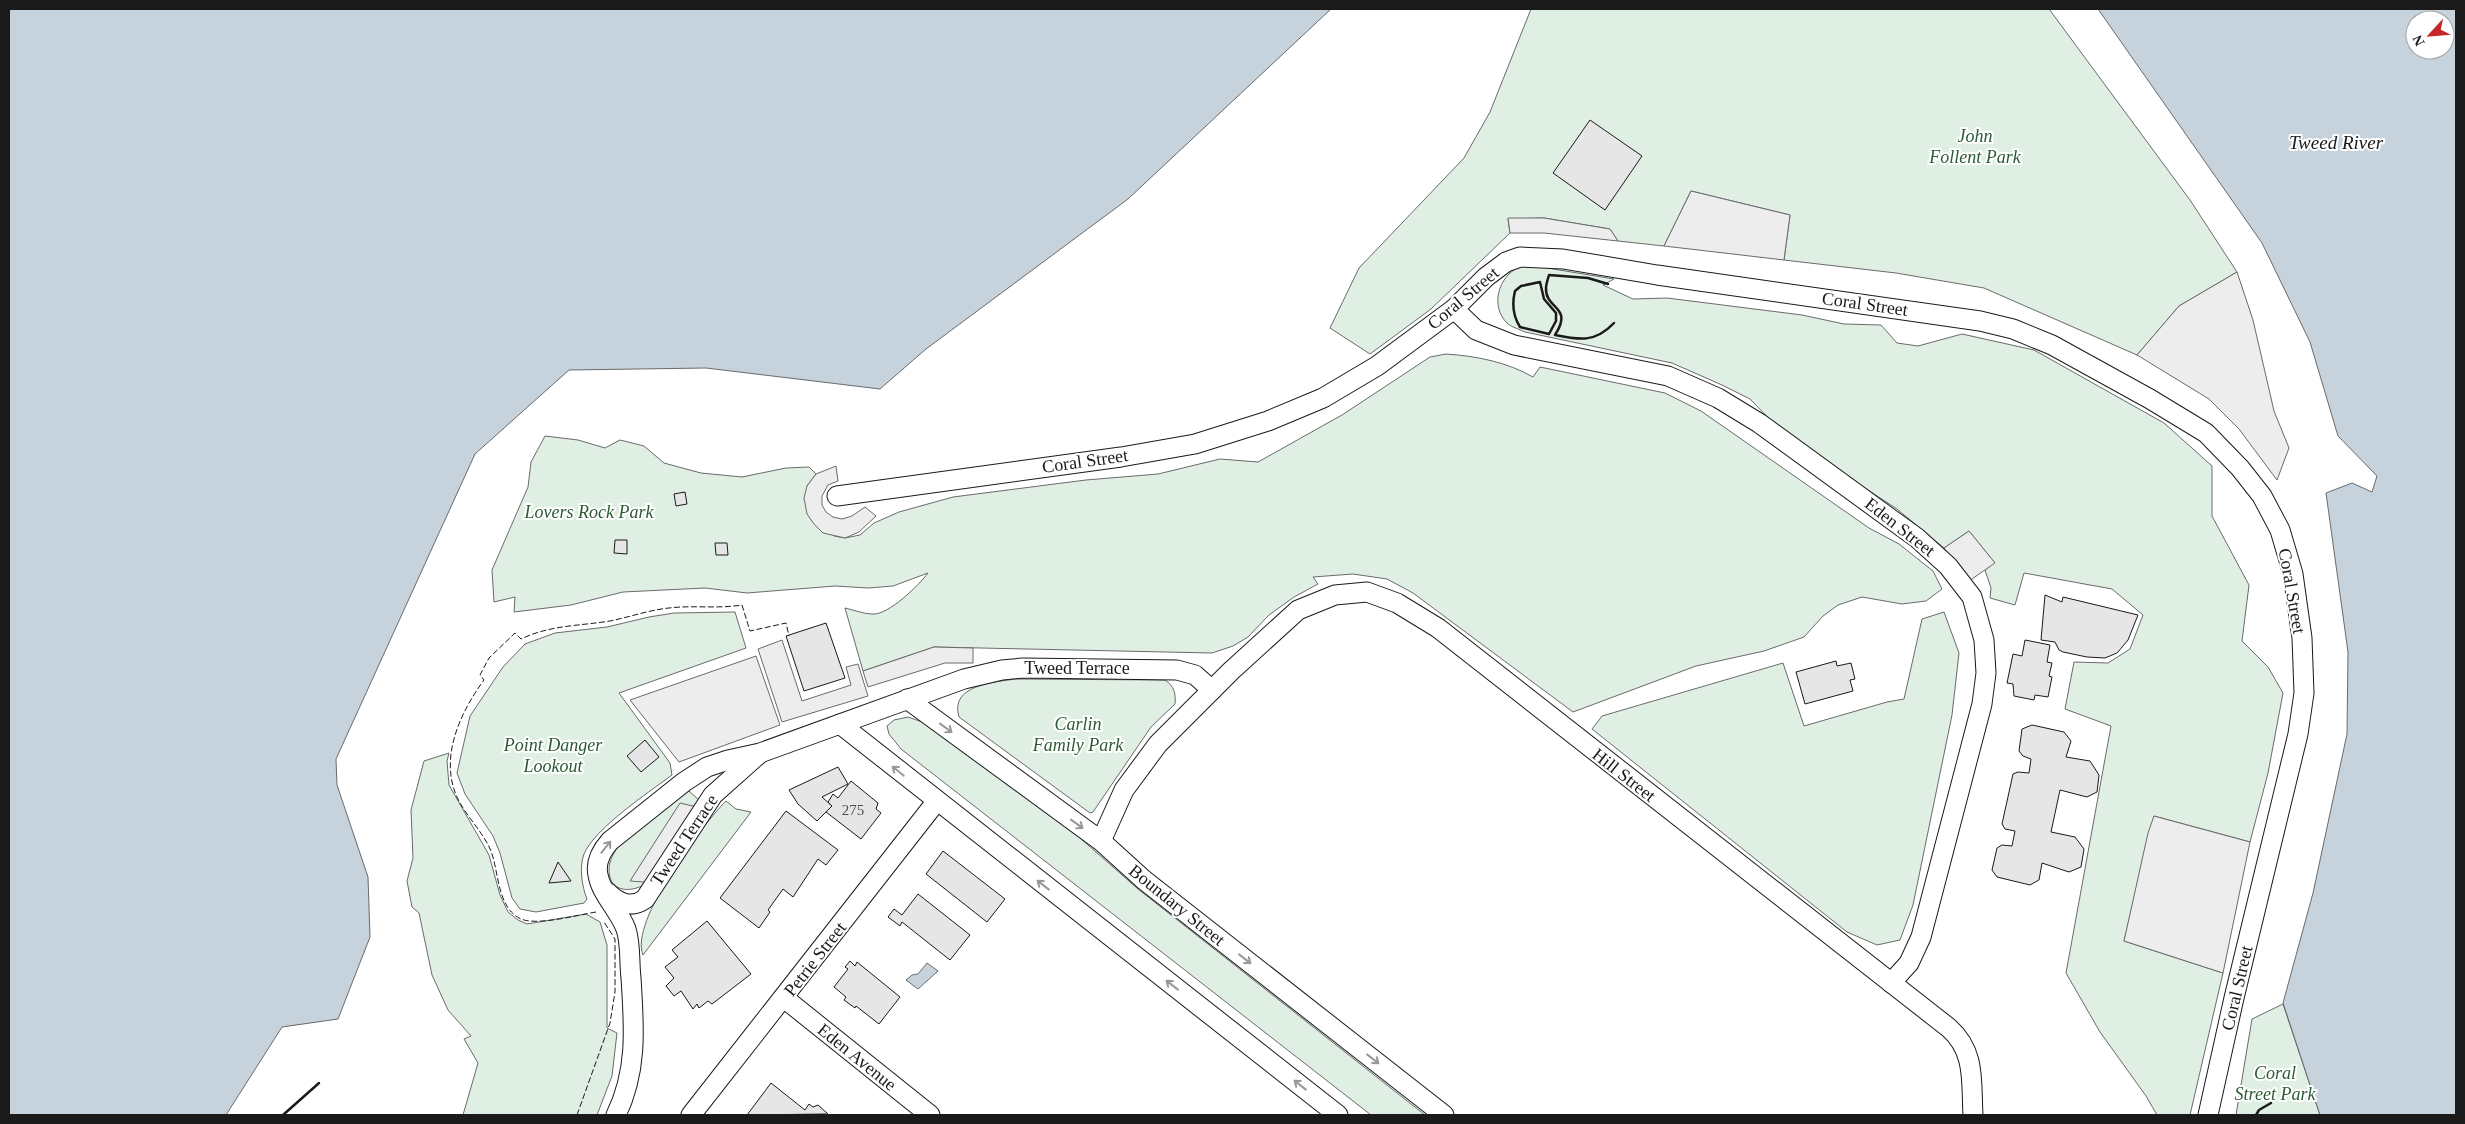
<svg xmlns="http://www.w3.org/2000/svg" width="2465" height="1124" font-family="'Times New Roman',serif">
<style>
.green{fill:#e0efe3;stroke:#6a6a6a}
.parking{fill:#ededed;stroke:#6a6a6a}
.water{fill:#c6d2dc;stroke:#6a6a6a;fill-rule:evenodd}
.building{fill:#e6e6e6;stroke:#1a1a1a}
.lines{fill:none;stroke-linecap:round;stroke-linejoin:round}
.street-casing{stroke:#1a1a1a;stroke-width:21}
.street{stroke:#fff;stroke-width:19}
.fence{stroke:#1a1a1a;stroke-width:1;stroke-dasharray:6 2.5;stroke-linecap:butt}
.wall{stroke:#1a1a1a;stroke-width:2.5}
.oneway{stroke:#989898}
.labels{text-anchor:middle;stroke-width:4;stroke-linejoin:round;paint-order:stroke}
.number-label{font-size:15px;fill:#4d4d4d}
.park-label{font-size:18px;font-style:italic;fill:#2b5a34;stroke:#fff}
.street-label{font-size:18px;fill:#1a1a1a;stroke:#fff}
.water-label{font-size:19px;font-style:italic;fill:#1a1a1a;stroke:#fff}
</style>
<rect width="100%" height="100%" fill="#fff"/>
<!-- green -->
<g class="green">
<polygon points="1531,9 2049,9 2190,200 2237,272 2179,306 2137,355 1984,288 1896,273 1784,260 1790,215 1691,191 1664,246 1618,241 1610,229 1544,218 1508,219 1510,233 1431,309 1370,354 1330,328 1359,268 1464,158 1490,112"/>
<path d="M1535,266L1614,279L1603,285L1633,299L1667,298L1802,315L1844,324L1881,325L1897,343L1918,346L1962,334L2034,350L2164,423L2212,466V516L2249,585L2242,641L2268,667L2283,693L2268,773L2250,842L2154,816L2124,941L2223,973L2190,1115H2157L2146,1096L2100,1032L2066,973L2111,726L2065,709L2074,662L2108,663L2130,649L2143,615L2112,589L2024,573L2015,605L1990,598L1991,588L1985,570L1994,562L1969,531L1944,548L1897,509L1788,438L1750,399L1722,385L1672,363L1525,332C1519,329 1511,327 1507,323C1490,306 1498,277 1519,267C1523,265 1530,266 1535,266Z"/>
<path d="M1446,354C1476,356 1507,362 1533,377L1540,367L1665,393L1701,411L1869,528L1899,544L1933,571L1942,589L1926,601L1902,604L1862,597L1838,605L1823,616L1804,637L1764,651L1696,666L1573,712L1413,593L1387,579L1353,574L1313,577L1318,584L1294,597L1269,615L1248,637L1233,646L1212,653L934,647L863,671L845,608C854,610 864,614 872,614C888,616 920,584 928,573L893,586L868,588L835,586L747,593L705,588L623,592L571,605L514,612L515,597L494,602L492,570L528,487L531,462L545,436L578,440L605,448L620,440L644,446L664,463L701,473L742,477L786,468L809,467L816,474L807,486L834,536L845,538L860,535L874,523L899,512L953,497L1086,480L1158,474L1220,459L1258,462L1342,415L1430,357Z"/>
<path d="M735,612L746,648L619,693L670,763L672,775C649,792 594,829 584,854C579,867 582,887 587,899L584,903L536,912L520,909L512,898L500,853L493,836L465,794L457,773L470,716L503,667L525,644L555,633L607,627L649,617L674,613Z"/>
<polygon points="1944,612 1959,653 1952,715 1913,905 1900,940 1877,945 1847,932 1592,729 1602,716 1783,663 1804,726 1887,702 1904,699 1922,619"/>
<path d="M1016,679L1165,680C1174,686 1176,693 1175,704L1151,727L1093,812L1090,813L959,717C949,685 995,682 1016,679Z"/>
<polygon points="908,717 925,723 962,749 1080,838 1138,889 1425,1115 1371,1115 901,749 889,734 887,726 894,720"/>
<polygon points="449,753 447,761 449,785 489,855 500,895 508,912 518,920 527,924 586,914 600,922 607,945 607,1028 617,1033 612,1076 597,1115 463,1115 478,1063 464,1039 471,1036 448,1010 432,975 419,913 412,907 407,881 413,858 411,810 424,761"/>
<path d="M689,791L700,801L697,807L680,804L631,880L648,882C634,893 609,894 609,870C609,860 614,852 620,844L684,792Z"/>
<path d="M726,801L736,809L751,812L643,955C629,922 702,825 726,801Z"/>
<polygon points="2283,1004 2320,1115 2236,1115 2252,1019"/>
</g>
<!-- parking -->
<g class="parking">
<polygon points="1691,191 1790,215 1784,260 1664,246"/>
<polygon points="1508,218 1544,218 1610,229 1618,241 1544,233 1510,233"/>
<polygon points="2237,272 2253,320 2274,411 2289,448 2277,480 2239,429 2209,399 2137,355 2179,306"/>
<polygon points="836,466 838,481 828,485 822,496 822,505 826,512 833,517 842,519 852,516 865,507 876,516 859,532 845,538 823,533 814,524 807,514 804,498 807,486 816,474"/>
<polygon points="1969,531 1995,563 1969,581 1944,548"/>
<polygon points="782,640 802,701 851,685 846,667 858,664 868,696 782,722 758,649"/>
<polygon points="934,647 973,648 973,663 945,663 868,687 863,671"/>
<polygon points="756,656 780,725 679,762 630,700"/>
<polygon points="680,803 697,807 656,883 630,881"/>
<polygon points="2154,816 2250,842 2223,973 2124,941 2148,833"/>
</g>
<!-- water -->
<g class="water">
<polygon points="9,9 1331,9 1128,199 926,349 880,389 706,368 569,370 475,454 336,759 337,785 368,877 370,937 338,1019 282,1027 226,1115 9,1115"/>
<path d="M2098,9H2456V1115H2320L2283,1003L2313,893L2347,734L2348,652L2326,493L2352,483L2372,492L2377,476L2338,436L2310,342L2262,243ZM2415,20H2445V50H2415Z"/>
<polygon points="927,963 938,971 918,989 906,980 912,975 918,974"/>
</g>
<!-- building -->
<g class="building">
<polygon points="1590,120 1642,156 1605,210 1553,173"/>
<polygon points="685,492 687,504 676,506 674,494"/>
<polygon points="615,540 627,540 627,554 614,553"/>
<polygon points="715,543 727,543 728,555 716,555"/>
<polygon points="2045,595 2062,602 2063,597 2138,615 2128,640 2117,653 2105,658 2087,657 2063,652 2059,650 2055,642 2041,640"/>
<polygon points="826,623 845,678 804,691 786,636"/>
<polygon points="2025,640 2050,645 2047,662 2052,663 2049,676 2052,677 2048,697 2035,695 2034,700 2014,696 2013,684 2007,683 2013,654 2022,656"/>
<polygon points="1836,661 1837,666 1851,663 1855,679 1850,680 1853,691 1805,704 1796,672"/>
<polygon points="2032,725 2064,732 2071,741 2066,757 2090,761 2099,775 2097,792 2087,797 2060,790 2051,832 2075,837 2084,849 2081,867 2069,872 2042,863 2039,880 2030,885 1997,877 1992,870 1997,848 2002,845 2012,846 2015,831 2005,829 2002,824 2013,774 2018,772 2029,773 2031,759 2023,756 2019,751 2022,729"/>
<polygon points="645,740 659,757 641,772 627,756"/>
<polygon points="838,767 848,784 822,797 832,806 817,821 798,804 789,790"/>
<polygon points="851,781 878,803 876,809 881,813 861,839 826,812 832,806 828,802 833,794 838,798"/>
<polygon points="786,811 838,850 826,865 818,859 793,897 783,889 768,910 770,912 759,928 720,898"/>
<polygon points="943,851 1005,899 987,922 926,874"/>
<polygon points="558,862 571,881 549,883"/>
<polygon points="918,894 970,935 950,960 902,922 900,926 888,917 894,909 902,915"/>
<polygon points="707,921 751,974 712,1004 708,1001 699,1008 697,1004 693,1009 681,991 674,996 666,986 674,978 665,967 678,957 672,950"/>
<polygon points="850,961 855,966 857,962 900,997 879,1024 856,1006 855,1008 844,1000 846,997 834,987 848,969 845,967"/>
<polygon points="771,1083 805,1110 809,1104 813,1107 818,1105 828,1114 747,1115"/>
</g>
<g class="lines">
<!-- street casing -->
<g class="street-casing">
<g id="street">
<polyline points="1454,309 1476,330 1514,345 1668,376 1718,398 1759,423 1917,538 1948,566 1972,597 1984,640 1986,673 1982,704 1921,937 1909,963 1891,983"/>
<polyline points="837,496 1121,457 1195,444 1268,421 1323,398 1377,366 1454,309 1486,277 1506,262 1520,257 1563,259 1657,275 1980,321 2013,329 2052,345 2150,399 2206,433 2240,468 2262,496 2280,530 2293,574 2302,638 2304,693 2298,734 2234,998 2208,1115"/>
<polyline points="907,699 1101,841 1144,880 1444,1115"/>
<polyline points="840,724 1338,1115"/>
<path d="M1101,841L1124,790L1158,744L1231,671L1298,610L1335,595L1367,592L1397,603L1438,628L1949,1028C1976,1052 1971,1082 1973,1115"/>
<path d="M607,892C618,903 631,909 645,899L713,795L759,754"/>
<polyline points="784,998 930,1115"/>
<path d="M616,1115C638,1070 634,1026 631,978C629,961 631,944 626,929C619,910 601,894 598,875C595,862 602,850 610,841L684,782L707,767L728,760L760,753L964,679L1002,670L1023,668L1177,670L1195,675L1212,690"/>
<polyline points="691,1115 936,802"/>
</g>
</g>
<!-- street -->
<use href="#street" class="street"/>
<!-- fence -->
<g class="fence">
<path d="M596,912C578,915 537,926 521,919C497,908 499,872 491,851C484,834 469,819 460,803C437,762 459,714 484,680L480,675L489,658L515,633L521,639C550,625 579,626 610,621C630,617 649,610 669,608C693,605 717,609 742,605L750,631L786,623L789,636"/>
<polyline points="577,1115 610,1023 615,992 615,939 604,922"/>
</g>
<!-- wall -->
<g class="wall">
<path d="M1540,282L1544,299L1556,313V321L1549,334L1520,327C1513,316 1512,303 1515,291L1521,286Z"/>
<path d="M1608,284L1588,278L1549,275C1548,279 1546,284 1546,288C1545,310 1574,306 1555,335C1579,340 1595,343 1614,323"/>
<polyline points="283,1115 319,1083"/>
<polyline points="2256,1115 2259,1110 2271,1103"/>
</g>
</g>
<!-- one-way arrows -->
<defs><path id="oneway-shaft" d="M-6 0H5M1.5-3L5.5 0L1.5 3" fill="none" stroke-width="1.6" stroke-linecap="round" stroke-linejoin="round" transform="scale(1.25)"/></defs>
<g class="oneway">
<use href="#oneway-shaft" transform="translate(946 728) rotate(36)"/>
<use href="#oneway-shaft" transform="translate(898 771) rotate(-141)"/>
<use href="#oneway-shaft" transform="translate(1077 824) rotate(36)"/>
<use href="#oneway-shaft" transform="translate(606 847) rotate(-51)"/>
<use href="#oneway-shaft" transform="translate(1043 885) rotate(-142)"/>
<use href="#oneway-shaft" transform="translate(1245 959) rotate(38)"/>
<use href="#oneway-shaft" transform="translate(1172 985) rotate(-142)"/>
<use href="#oneway-shaft" transform="translate(1373 1059) rotate(38)"/>
<use href="#oneway-shaft" transform="translate(1300 1085) rotate(-142)"/>
</g>
<g class="labels">
<!-- number labels -->
<g class="number-label">
<text x="853" y="815">275</text>
</g>
<!-- park labels -->
<g class="park-label">
<text x="1975" y="142">John<tspan x="1975" dy="21">Follent Park</tspan></text>
<text x="589" y="518">Lovers Rock Park</text>
<text x="1078" y="730">Carlin<tspan x="1078" dy="21">Family Park</tspan></text>
<text x="553" y="751">Point Danger<tspan x="553" dy="21">Lookout</tspan></text>
<text x="2275" y="1079">Coral<tspan x="2275" dy="21">Street Park</tspan></text>
</g>
<!-- street labels -->
<g class="street-label">
<text transform="translate(1463 298) rotate(-40)" y="6">Coral Street</text>
<text transform="translate(1865 304) rotate(8)" y="6">Coral Street</text>
<text transform="translate(1085 461) rotate(-8)" y="6">Coral Street</text>
<text transform="translate(1900 527) rotate(38)" y="6">Eden Street</text>
<text transform="translate(2292 591) rotate(80)" y="6">Coral Street</text>
<text x="1077" y="674">Tweed Terrace</text>
<text transform="translate(1624 775) rotate(38)" y="6">Hill Street</text>
<text transform="translate(684 840) rotate(-56)" y="6">Tweed Terrace</text>
<text transform="translate(1177 905) rotate(39)" y="6">Boundary Street</text>
<text transform="translate(815 959) rotate(-52)" y="6">Petrie Street</text>
<text transform="translate(2237 988) rotate(-77)" y="6">Coral Street</text>
<text transform="translate(857 1057) rotate(39)" y="6">Eden Avenue</text>
</g>
<!-- water labels -->
<g class="water-label">
<text x="2336" y="149">Tweed River</text>
</g>
</g>
<!-- border -->
<rect width="2465" height="1124" fill="none" stroke="#1a1a1a" stroke-width="20"/>
<!-- north arrow -->
<g transform="translate(2430 35) rotate(244)"><circle r="24" fill="#ffffff" stroke="#a3a3a3"/>
<path d="M0-4L9 19L0 12L-9 19Z" fill="#c62828"/>
<text y="-8" font-size="14" font-weight="bold" text-anchor="middle" fill="#1a1a1a">N</text>
</g>
</svg>
